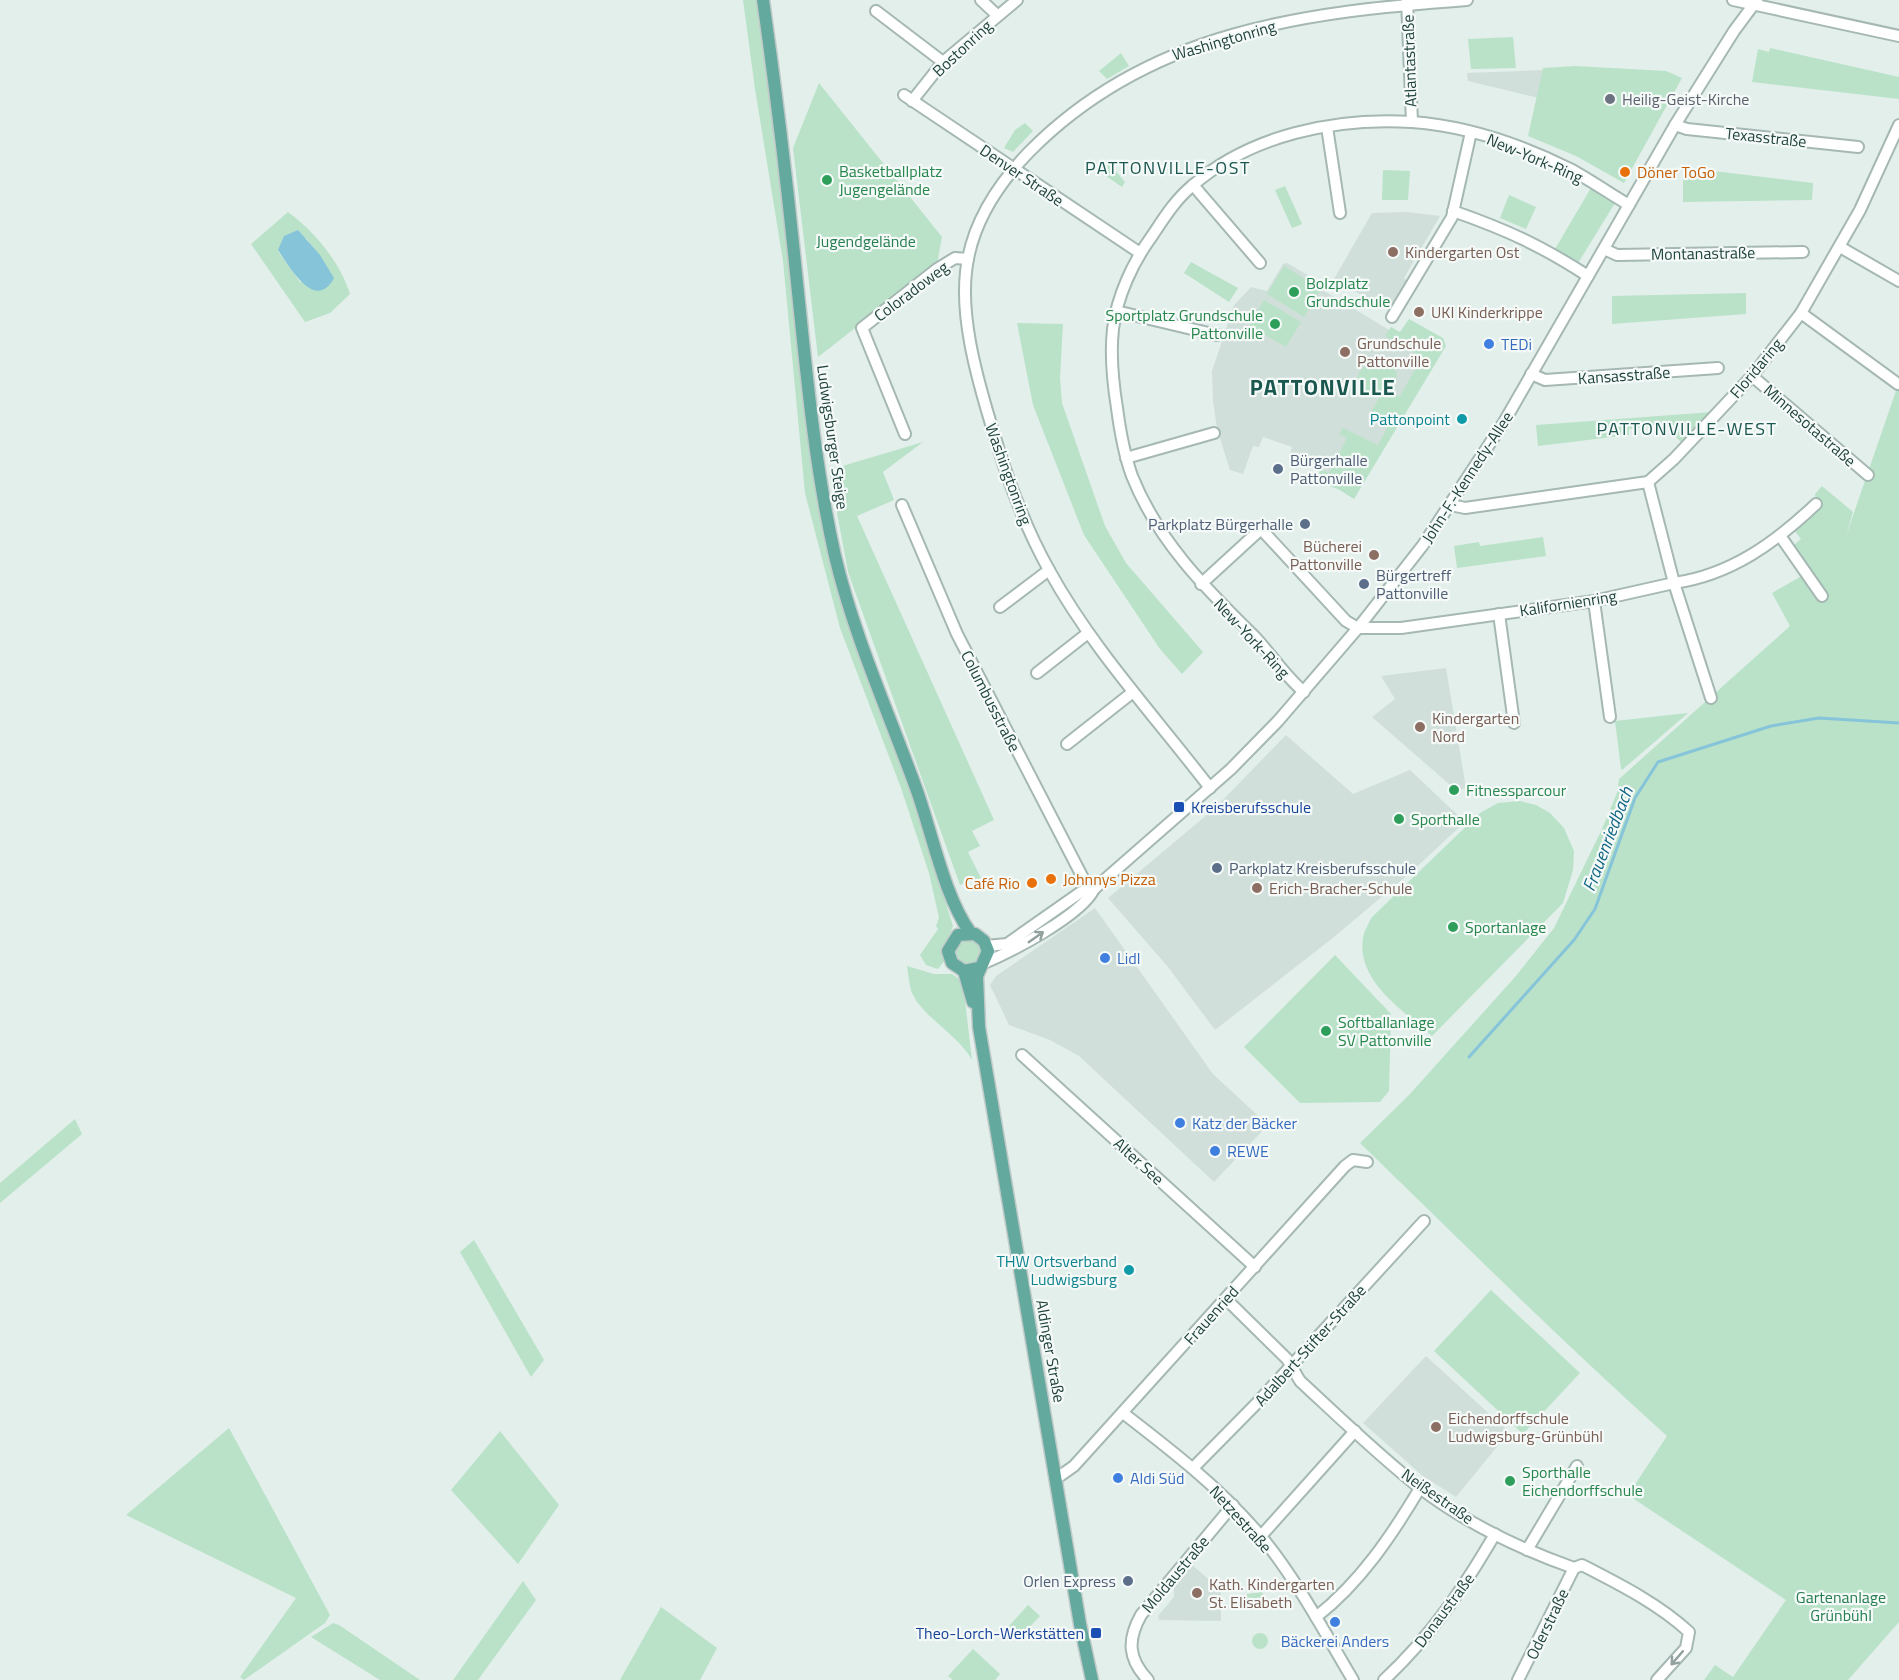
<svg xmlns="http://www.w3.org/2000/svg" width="1899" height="1680" font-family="'Titillium Web',sans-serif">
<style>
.built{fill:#d1dfda}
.green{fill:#bae2c9;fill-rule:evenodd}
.water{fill:#86c4d9}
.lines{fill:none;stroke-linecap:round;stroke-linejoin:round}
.stream{stroke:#86c4d9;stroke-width:3}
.minor-casing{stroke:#a5b8b3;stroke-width:14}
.major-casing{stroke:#c1cac9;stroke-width:15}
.minor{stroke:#fff;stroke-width:10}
.major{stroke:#63a99e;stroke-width:12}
.oneway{stroke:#90a19e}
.worship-dot{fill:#6b7280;stroke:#f5faf8;stroke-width:2}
.food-dot{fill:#e8710a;stroke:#f5faf8;stroke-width:2}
.leisure-dot{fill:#2e9e5b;stroke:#f5faf8;stroke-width:2}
.education-dot{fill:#8d6e63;stroke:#f5faf8;stroke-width:2}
.shop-dot{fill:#3f7fe0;stroke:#f5faf8;stroke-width:2}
.culture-dot{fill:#0f9aa8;stroke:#f5faf8;stroke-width:2}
.service-dot{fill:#5c6f8a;stroke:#f5faf8;stroke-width:2}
.transit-dot{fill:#1a4fb4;stroke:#f5faf8;stroke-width:2}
.labels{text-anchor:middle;stroke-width:4.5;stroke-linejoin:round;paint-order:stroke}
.street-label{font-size:16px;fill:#20433d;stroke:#f5faf8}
.worship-label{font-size:16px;fill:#5b616d;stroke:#f5faf8;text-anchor:start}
.leisure-label{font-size:16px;fill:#27864d;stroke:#f5faf8;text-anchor:start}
.food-label{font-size:16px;fill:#c56008;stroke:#f5faf8;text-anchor:start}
.park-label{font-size:16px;fill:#267e51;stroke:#f5faf8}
.education-label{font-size:16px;fill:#785e54;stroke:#f5faf8;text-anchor:start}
.shop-label{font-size:16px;fill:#366cbe;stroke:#f5faf8;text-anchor:start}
.culture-label{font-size:16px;fill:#0d838f;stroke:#f5faf8;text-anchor:end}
.service-label{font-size:16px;fill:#4e5e75;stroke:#f5faf8;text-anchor:start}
.transit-label{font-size:16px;fill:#164399;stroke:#f5faf8;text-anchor:start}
.neighbourhood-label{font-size:18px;letter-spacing:1.5px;fill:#1a574f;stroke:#f5faf8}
.water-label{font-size:18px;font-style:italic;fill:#136786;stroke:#f5faf8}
.district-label{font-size:22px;font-weight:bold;letter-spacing:1.5px;fill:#1a574f;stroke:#f5faf8}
</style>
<rect width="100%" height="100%" fill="#e3efeb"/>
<!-- built -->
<g class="built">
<polygon points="1568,69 1539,98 1468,81 1467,73"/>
<polygon points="1407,212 1440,216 1404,278 1409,282 1395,306 1389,302 1385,309 1334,279 1372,213"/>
<polygon points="1287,263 1326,286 1324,291 1433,356 1358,483 1318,471 1289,457 1292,447 1263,437 1259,447 1253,446 1243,474 1230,470 1217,429 1213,401 1212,371 1234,305 1251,287 1267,291 1283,264"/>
<polygon points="1446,668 1466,788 1457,791 1372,717 1395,699 1381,676"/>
<polygon points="1286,735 1353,794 1410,770 1465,822 1410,873 1334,937 1215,1030 1168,967 1108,898 1215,808"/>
<polygon points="1095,908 1213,1074 1268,1125 1214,1182 1079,1056 1050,1040 1009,1025 990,985 996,976"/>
<polygon points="1426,1356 1509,1432 1456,1497 1423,1476 1363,1423"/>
<polygon points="1192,1565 1221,1590 1221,1621 1159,1620 1158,1616 1174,1597 1174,1587"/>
</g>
<!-- green -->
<g class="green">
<polygon points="743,0 761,0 821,505 953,926 945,948 946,959 938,969 926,965 920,955 938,929 936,926 939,918 929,873 901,788 840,628 805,493 783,261 755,89"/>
<polygon points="1513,37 1516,68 1471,69 1468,39"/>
<polygon points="1770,48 1899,77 1899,99 1752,82 1758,49 1769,52"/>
<polygon points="1121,53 1129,66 1107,79 1099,71"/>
<polygon points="1575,66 1666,71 1682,78 1624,183 1576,156 1528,136 1543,68"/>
<polygon points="819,83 942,237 937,264 818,357 793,148"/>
<polygon points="1025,123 1033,131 1013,152 1004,148 1015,130"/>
<polygon points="1109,163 1125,182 1122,187 1106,176 1103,170"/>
<polygon points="1697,169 1813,183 1812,200 1683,202 1683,171 1696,174"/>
<polygon points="1383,170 1410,171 1408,200 1382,200"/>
<polygon points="1285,186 1302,224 1292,228 1275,190"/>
<polygon points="1591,188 1615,203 1578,263 1555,249"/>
<polygon points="1509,195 1536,207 1526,229 1500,218"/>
<path d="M288,212C315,232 340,262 350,294L330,313L305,322L251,244ZM306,238L334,278L300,282L278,251Z"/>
<polygon points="1191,262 1238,288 1229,302 1184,273"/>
<polygon points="1284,266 1321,289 1304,317 1267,294"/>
<polygon points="1746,293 1746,314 1612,324 1612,296"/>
<polygon points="1264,300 1301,322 1286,347 1249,326"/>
<path d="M1409,319L1443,338L1446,346L1354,499L1338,489L1317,482L1320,469L1329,473L1347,438L1339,434L1343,428L1378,445L1388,426L1369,416L1381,394L1364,391C1344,370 1380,350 1396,370C1399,382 1392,388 1382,393L1400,396L1422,357L1385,336L1391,327L1400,332Z"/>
<polygon points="1017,323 1063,324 1060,378 1062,403 1105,526 1126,563 1203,652 1182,674 1160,649 1084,535 1033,405"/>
<path d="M1899,382V1622L1848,1680H1704L1715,1665L1733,1677L1786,1600L1628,1495L1667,1436C1563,1343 1462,1242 1360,1143L1409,1095L1515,977L1554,928L1602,829L1617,793L1619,779L1790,626L1772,593L1807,573L1790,548L1801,539L1792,527L1816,504L1815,494L1822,486L1853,512L1846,536Z"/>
<polygon points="1713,412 1683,444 1664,425 1629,429 1629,435 1538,446 1536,425"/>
<polygon points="923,442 883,472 894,500 857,516 994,820 972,831 980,846 968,852 981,878 960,885 848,572 829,470"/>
<polygon points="1543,537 1546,556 1457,568 1454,546 1479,542 1480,546"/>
<polygon points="1688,713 1622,770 1621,769 1615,721"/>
<path d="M1520,801L1536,805L1550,813L1564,828L1574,851L1573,870L1563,903L1432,1036C1404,1011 1356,981 1363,938C1364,931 1369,923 1372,917L1480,813L1498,803Z"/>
<circle cx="967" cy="952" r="14"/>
<polygon points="1335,955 1391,1014 1389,1091 1380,1102 1300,1103 1244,1047"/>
<path d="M907,966L934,974H952L959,979L964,992L972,1060C958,1034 919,1015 911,990C909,982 908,974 907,966Z"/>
<polygon points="75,1119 82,1134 0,1203 0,1183"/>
<polygon points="474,1240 544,1360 531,1377 460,1252"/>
<polygon points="1491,1290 1580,1373 1523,1434 1434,1351"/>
<polygon points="229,1428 330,1615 325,1623 244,1680 240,1677 296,1598 126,1515"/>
<polygon points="500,1431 559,1505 518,1564 451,1490"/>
<polygon points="523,1581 536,1600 478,1680 453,1680"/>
<polygon points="1262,1592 1269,1604 1245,1607 1247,1594"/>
<polygon points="1028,1605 1040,1616 1020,1637 1008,1627"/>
<polygon points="661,1607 717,1648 700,1680 620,1680"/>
<polygon points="333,1623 339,1625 420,1680 380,1680 311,1637"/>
<circle cx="1260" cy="1641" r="8"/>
<polygon points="973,1649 1000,1674 995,1680 953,1680 948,1676"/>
</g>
<!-- water -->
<path class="water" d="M298,230L320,255L334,278C315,313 289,266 278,250L284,236Z"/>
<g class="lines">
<!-- stream -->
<polyline class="stream" points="1469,1057 1574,940 1595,909 1635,798 1658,762 1771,726 1819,718 1899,723"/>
<!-- minor casing -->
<g class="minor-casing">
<g id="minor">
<polyline points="981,0 997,15"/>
<polyline points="1407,0 1412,122"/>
<polyline points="1733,0 1899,36"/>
<polyline points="876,11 943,62"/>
<polyline points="904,95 1140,253"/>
<polyline points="912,101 943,62 1017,0"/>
<polyline points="1675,125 1687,129 1858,147"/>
<polyline points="1327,127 1340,213"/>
<polyline points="1193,185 1260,263"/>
<path d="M1453,211C1507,230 1540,245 1588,276"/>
<polyline points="1840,247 1899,281"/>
<polyline points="1604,249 1617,255 1803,252"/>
<polyline points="1116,311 1217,335"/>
<polyline points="1801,313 1898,384"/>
<polyline points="1392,317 1452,217 1471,132"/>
<polyline points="1531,374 1545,380 1718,368"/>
<polyline points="1752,376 1868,475"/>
<polyline points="905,434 862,328 937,269 955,258 968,259"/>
<polyline points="1126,458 1214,433"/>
<polyline points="902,505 957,634 1084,880 1094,889"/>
<polyline points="1451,505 1465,508 1648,482 1674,459 1752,376 1801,313 1860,210 1899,125"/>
<polyline points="1781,537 1822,596"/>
<polyline points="1201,584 1261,529 1346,621 1358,628 1401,628 1594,601 1674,583 1648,482"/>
<polyline points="1594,601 1610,717"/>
<polyline points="1000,607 1049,570"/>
<polyline points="1499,614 1514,723"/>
<polyline points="1037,673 1088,633"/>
<path d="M1304,692C1285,676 1271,654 1254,636C1205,588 1158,541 1132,476C1124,454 1120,431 1117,408C1113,383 1110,355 1113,329C1117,296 1133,262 1152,236C1164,218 1175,200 1192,186C1250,135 1336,117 1412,122C1466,126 1522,145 1570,169C1590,180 1609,193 1629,205"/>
<path d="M1711,698L1674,583C1731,575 1776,542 1816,504"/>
<polyline points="1067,744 1133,692"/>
<path d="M1210,788C1155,716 1093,650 1049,570C1022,522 1003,467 988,414C975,370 961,317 966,272C971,224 997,185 1029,152C1149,30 1306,12 1467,0"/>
<polyline points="986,946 1007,944 1081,892 1094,889"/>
<path d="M984,963C1011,952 1082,915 1094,889L1231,769L1278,721L1358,628L1423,545L1504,422L1675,125L1734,31L1757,0"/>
<polyline points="1022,1055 1255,1267"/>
<path d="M1226,1299L1287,1359L1300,1381C1339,1417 1378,1455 1420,1488C1466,1523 1520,1549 1574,1568L1582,1565C1619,1584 1659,1604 1689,1632L1686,1648L1657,1680"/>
<path d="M1123,1413C1171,1450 1219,1487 1259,1534C1294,1575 1325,1633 1353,1680"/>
<polyline points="1193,1468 1257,1403 1424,1221"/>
<polyline points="1057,1478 1074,1466 1345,1166 1353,1160 1367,1162"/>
<polyline points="1261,1536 1355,1431"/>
<polyline points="1527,1550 1577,1466"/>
<path d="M1316,1617C1360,1583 1392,1535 1420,1488"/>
<path d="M1148,1680C1128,1659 1127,1640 1141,1615L1233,1505"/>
<path d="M1384,1680C1431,1636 1463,1589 1495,1534"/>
<polyline points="1518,1680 1574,1568"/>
</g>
</g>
<!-- major casing -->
<g class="major-casing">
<g id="major">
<path d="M763,0C776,91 787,182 796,273C806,368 814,463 835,556C854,636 888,711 916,788C932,832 944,896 970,932"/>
<polyline points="979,968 964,971 952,963 948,951 958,935 975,934 984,941 988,951 977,976 979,1027 1080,1624 1092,1680"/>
<polyline points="964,971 973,1002"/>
</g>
</g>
<!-- minor -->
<use href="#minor" class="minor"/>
<!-- major -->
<use href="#major" class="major"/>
</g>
<!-- one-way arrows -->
<defs><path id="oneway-shaft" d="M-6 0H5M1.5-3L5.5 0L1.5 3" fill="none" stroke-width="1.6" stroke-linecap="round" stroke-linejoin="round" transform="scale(1.5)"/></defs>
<g class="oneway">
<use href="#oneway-shaft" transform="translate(1036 937) rotate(-35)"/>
<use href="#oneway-shaft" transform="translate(1677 1658) rotate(131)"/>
</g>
<!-- markers -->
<circle class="worship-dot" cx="1610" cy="99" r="6"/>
<g class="food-dot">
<circle cx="1625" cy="172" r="6"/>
<circle cx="1051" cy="879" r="6"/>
<circle cx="1032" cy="883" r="6"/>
</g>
<g class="leisure-dot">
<circle cx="827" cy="180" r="6"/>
<circle cx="1294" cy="292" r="6"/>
<circle cx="1275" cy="324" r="6"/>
<circle cx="1454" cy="790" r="6"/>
<circle cx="1399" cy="819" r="6"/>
<circle cx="1453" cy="927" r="6"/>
<circle cx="1326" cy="1031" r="6"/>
<circle cx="1510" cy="1481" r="6"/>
</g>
<g class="education-dot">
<circle cx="1393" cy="252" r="6"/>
<circle cx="1419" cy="312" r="6"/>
<circle cx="1345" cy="352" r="6"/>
<circle cx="1374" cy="555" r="6"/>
<circle cx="1420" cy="727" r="6"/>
<circle cx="1257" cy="888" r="6"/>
<circle cx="1436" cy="1427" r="6"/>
<circle cx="1197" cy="1593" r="6"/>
</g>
<g class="shop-dot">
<circle cx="1489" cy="344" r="6"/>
<circle cx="1105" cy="958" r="6"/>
<circle cx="1180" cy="1123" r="6"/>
<circle cx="1215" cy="1151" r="6"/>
<circle cx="1118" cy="1478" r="6"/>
<circle cx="1335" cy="1622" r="6"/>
</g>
<g class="culture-dot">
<circle cx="1462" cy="419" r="6"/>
<circle cx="1129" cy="1270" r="6"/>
</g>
<g class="service-dot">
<circle cx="1278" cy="469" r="6"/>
<circle cx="1305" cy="524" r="6"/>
<circle cx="1364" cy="584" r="6"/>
<circle cx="1217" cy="868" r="6"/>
<circle cx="1128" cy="1581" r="6"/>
</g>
<g class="transit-dot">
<rect x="1173" y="801" width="12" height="12" rx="3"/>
<rect x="1090" y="1627" width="12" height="12" rx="3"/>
</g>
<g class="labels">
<!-- street labels -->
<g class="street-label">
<text transform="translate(1224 40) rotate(-16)" y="6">Washingtonring</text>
<text transform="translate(962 48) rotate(-43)" y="6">Bostonring</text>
<text transform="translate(1409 61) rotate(-92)" y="6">Atlantastraße</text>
<text transform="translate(1766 137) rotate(6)" y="6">Texasstraße</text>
<text transform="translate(1535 158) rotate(23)" y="6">New-York-Ring</text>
<text transform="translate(1022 175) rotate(34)" y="6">Denver Straße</text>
<text transform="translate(1703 253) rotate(-1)" y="6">Montanastraße</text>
<text transform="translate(911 291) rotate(-37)" y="6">Coloradoweg</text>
<text transform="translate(1756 368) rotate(-50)" y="6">Floridaring</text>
<text transform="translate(1624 375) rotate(-4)" y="6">Kansasstraße</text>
<text transform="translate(1810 425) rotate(41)" y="6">Minnesotastraße</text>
<text transform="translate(833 437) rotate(82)" y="6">Ludwigsburger Steige</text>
<text transform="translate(1009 474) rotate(70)" y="6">Washingtonring</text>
<text transform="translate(1467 477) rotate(-57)" y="6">John-F.-Kennedy-Allee</text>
<text transform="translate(1568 603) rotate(-9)" y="6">Kalifornienring</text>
<text transform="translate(1252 638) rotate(47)" y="6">New-York-Ring</text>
<text transform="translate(991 701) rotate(63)" y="6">Columbusstraße</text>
<text transform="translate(1139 1161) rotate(42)" y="6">Alter See</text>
<text transform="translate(1211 1315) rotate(-48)" y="6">Frauenried</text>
<text transform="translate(1310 1345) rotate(-48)" y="6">Adalbert-Stifter-Straße</text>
<text transform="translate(1051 1351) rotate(80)" y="6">Aldinger Straße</text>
<text transform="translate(1438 1496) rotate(35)" y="6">Neißestraße</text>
<text transform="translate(1241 1519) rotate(48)" y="6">Netzestraße</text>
<text transform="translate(1175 1574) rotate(-50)" y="6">Moldaustraße</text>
<text transform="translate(1444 1610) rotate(-53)" y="6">Donaustraße</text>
<text transform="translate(1547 1624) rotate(-64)" y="6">Oderstraße</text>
</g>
<!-- worship labels -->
<g class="worship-label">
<text x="1622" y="105">Heilig-Geist-Kirche</text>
</g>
<!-- leisure labels -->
<g class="leisure-label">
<text x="839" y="177">Basketballplatz<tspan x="839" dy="18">Jugengelände</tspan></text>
<text x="1306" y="289">Bolzplatz<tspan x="1306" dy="18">Grundschule</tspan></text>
<text x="1263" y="321" text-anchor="end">Sportplatz Grundschule<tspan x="1263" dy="18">Pattonville</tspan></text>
<text x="1466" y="796">Fitnessparcour</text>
<text x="1411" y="825">Sporthalle</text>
<text x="1465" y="933">Sportanlage</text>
<text x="1338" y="1028">Softballanlage<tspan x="1338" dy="18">SV Pattonville</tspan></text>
<text x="1522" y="1478">Sporthalle<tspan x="1522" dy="18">Eichendorffschule</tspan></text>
</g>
<!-- food labels -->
<g class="food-label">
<text x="1637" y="178">Döner ToGo</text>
<text x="1063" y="885">Johnnys Pizza</text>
<text x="1020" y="889" text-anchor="end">Café Rio</text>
</g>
<!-- park labels -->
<g class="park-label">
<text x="866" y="247">Jugendgelände</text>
<text x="1841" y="1603">Gartenanlage<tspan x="1841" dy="18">Grünbühl</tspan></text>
</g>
<!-- education labels -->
<g class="education-label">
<text x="1405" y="258">Kindergarten Ost</text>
<text x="1431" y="318">UKI Kinderkrippe</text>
<text x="1357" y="349">Grundschule<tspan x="1357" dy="18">Pattonville</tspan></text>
<text x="1362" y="552" text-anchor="end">Bücherei<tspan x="1362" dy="18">Pattonville</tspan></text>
<text x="1432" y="724">Kindergarten<tspan x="1432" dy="18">Nord</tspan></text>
<text x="1269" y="894">Erich-Bracher-Schule</text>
<text x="1448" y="1424">Eichendorffschule<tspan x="1448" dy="18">Ludwigsburg-Grünbühl</tspan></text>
<text x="1209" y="1590">Kath. Kindergarten<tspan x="1209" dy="18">St. Elisabeth</tspan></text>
</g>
<!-- shop labels -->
<g class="shop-label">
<text x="1501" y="350">TEDi</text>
<text x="1117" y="964">Lidl</text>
<text x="1192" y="1129">Katz der Bäcker</text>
<text x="1227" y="1157">REWE</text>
<text x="1130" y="1484">Aldi Süd</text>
<text x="1335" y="1647" text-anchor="middle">Bäckerei Anders</text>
</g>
<!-- culture labels -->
<g class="culture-label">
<text x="1450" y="425">Pattonpoint</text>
<text x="1117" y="1267">THW Ortsverband<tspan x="1117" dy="18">Ludwigsburg</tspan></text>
</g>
<!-- service labels -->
<g class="service-label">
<text x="1290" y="466">Bürgerhalle<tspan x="1290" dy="18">Pattonville</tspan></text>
<text x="1293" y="530" text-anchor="end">Parkplatz Bürgerhalle</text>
<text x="1376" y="581">Bürgertreff<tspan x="1376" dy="18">Pattonville</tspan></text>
<text x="1229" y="874">Parkplatz Kreisberufsschule</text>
<text x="1116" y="1587" text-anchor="end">Orlen Express</text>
</g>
<!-- transit labels -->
<g class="transit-label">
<text x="1191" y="813">Kreisberufsschule</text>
<text x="1084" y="1639" text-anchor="end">Theo-Lorch-Werkstätten</text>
</g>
<!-- neighbourhood labels -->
<g class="neighbourhood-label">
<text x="1168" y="174">PATTONVILLE-OST</text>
<text x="1687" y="435">PATTONVILLE-WEST</text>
</g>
<!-- water labels -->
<g class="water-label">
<text transform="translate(1608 839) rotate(-69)" y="6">Frauenriedbach</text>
</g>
<!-- district labels -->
<g class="district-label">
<text x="1323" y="395">PATTONVILLE</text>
</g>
</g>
</svg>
